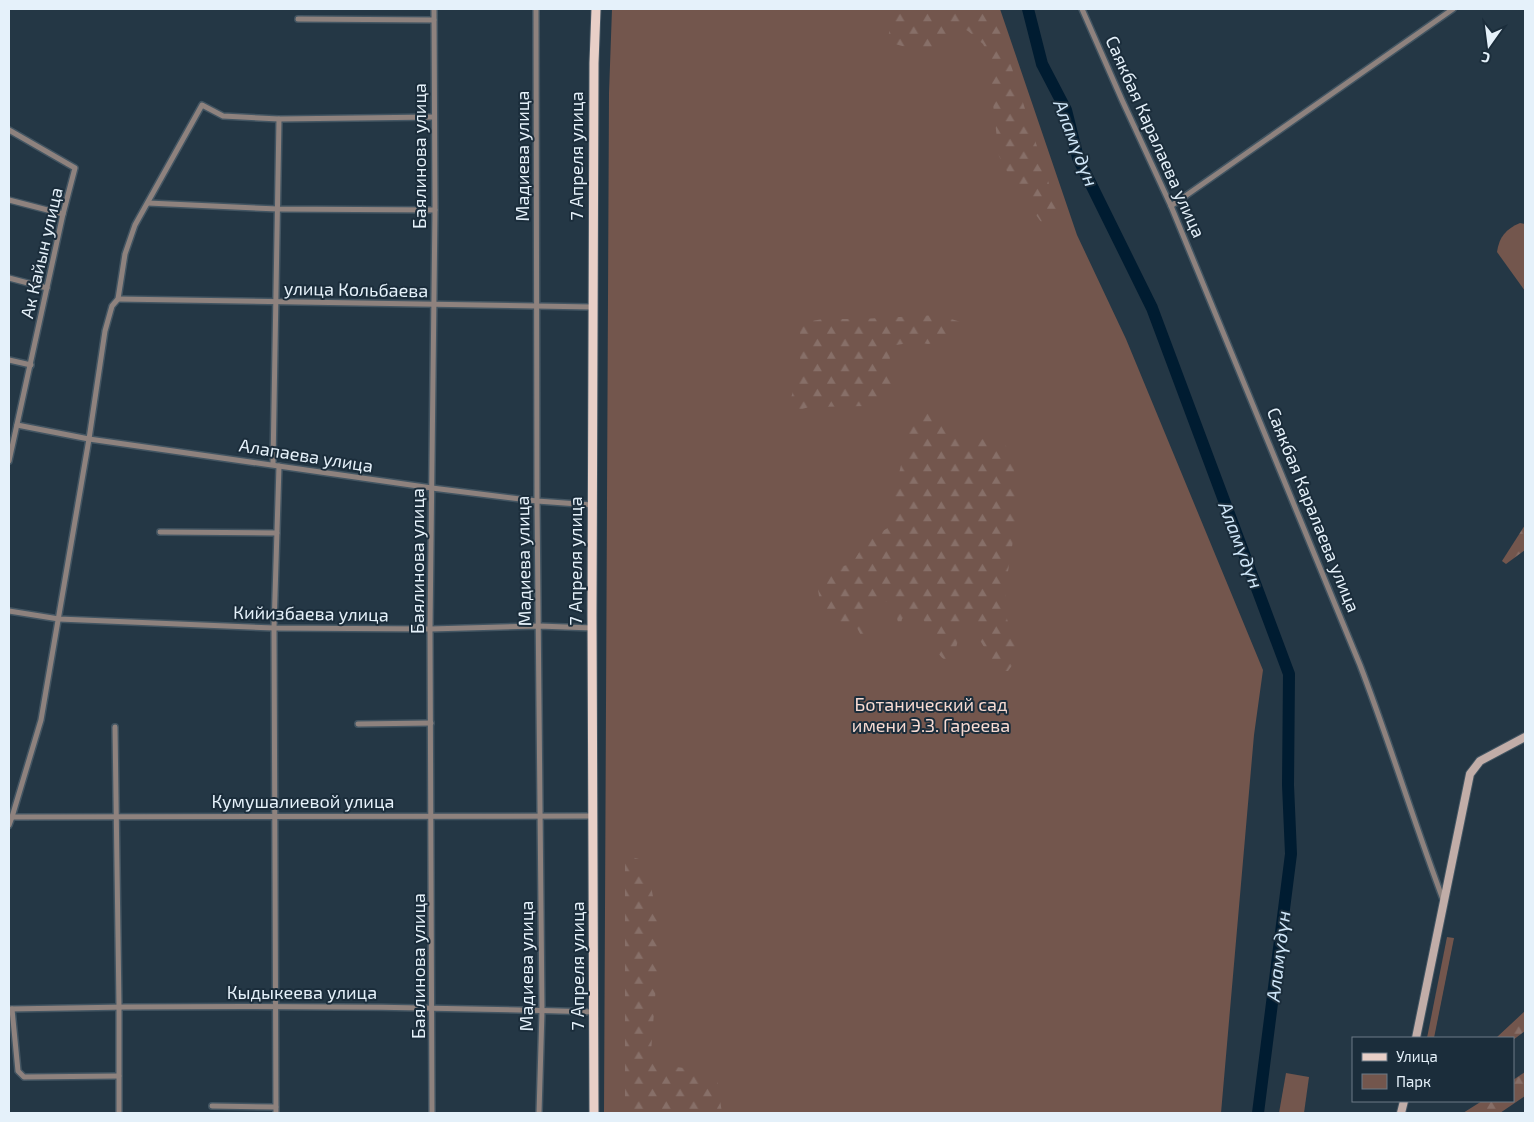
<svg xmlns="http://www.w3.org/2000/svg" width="1534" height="1122" font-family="'Exo 2',sans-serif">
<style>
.green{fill:#73564d}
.forest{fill:url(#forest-firs)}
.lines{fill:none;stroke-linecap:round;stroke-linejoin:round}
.river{stroke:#001c31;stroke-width:12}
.minor-casing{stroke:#435562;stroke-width:8}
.secondary-casing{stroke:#435562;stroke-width:10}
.primary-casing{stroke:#435562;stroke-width:11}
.minor{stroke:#8e827e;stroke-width:5}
.secondary{stroke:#c1ada8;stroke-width:8}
.primary{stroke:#e8cfc7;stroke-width:9}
.labels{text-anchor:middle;stroke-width:4;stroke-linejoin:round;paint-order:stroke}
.street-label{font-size:18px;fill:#e5f1fa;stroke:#1b2d3b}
.park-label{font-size:18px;fill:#f8dbd2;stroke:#1b2d3b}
.water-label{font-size:19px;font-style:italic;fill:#d0e7f9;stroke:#1b2d3b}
</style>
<defs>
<pattern id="forest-firs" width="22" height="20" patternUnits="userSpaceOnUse" patternTransform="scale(1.25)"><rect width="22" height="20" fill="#73564d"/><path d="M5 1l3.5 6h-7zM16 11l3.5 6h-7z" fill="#876f68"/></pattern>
</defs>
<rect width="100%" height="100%" fill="#243745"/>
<!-- green -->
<g class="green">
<polygon points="612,9 1000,9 1077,235 1126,339 1263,670 1254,735 1221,1113 604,1113 609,93"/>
<path d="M1520,223L1525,224V291L1497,252C1499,237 1506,229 1520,223Z"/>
<polygon points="1447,937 1454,938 1434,1038 1427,1038"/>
<polygon points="1286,1073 1309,1077 1304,1113 1279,1113"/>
</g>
<!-- forest -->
<g class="forest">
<path d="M889,9H993L1058,212L1055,221L1049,227L1041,222L1011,179L999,156L987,52L983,44L968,31L960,27C947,33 942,46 931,54L895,44L888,38L890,28Z"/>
<polygon points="938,315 964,323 960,331 938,342 928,344 916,342 889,346 893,402 884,398 877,403 868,406 809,407 799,410 790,402 800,365 800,328 806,322 823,319 861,319"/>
<path d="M936,411C948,419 952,434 963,440C973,445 980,439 990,437C994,437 998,439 1002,439L1012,457L1018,494L1016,522L1006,584L1005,613L1008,622L1015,631L1023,647L1019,656L1008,671H999L968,621L961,628L952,664C929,655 933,627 917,611L909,612L902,619L900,628L891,600C865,607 863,617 864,641L856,626L847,624L837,625L823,622L817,583L818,575L825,570L852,564L866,541L891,526L894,518L895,490L909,432C914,420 922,412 936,411Z"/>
<polygon points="1525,525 1525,550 1506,564 1502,561"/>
<polygon points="625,855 646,861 660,932 651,1052 667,1066 693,1069 717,1080 722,1113 625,1113"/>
<polygon points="1525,1011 1525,1031 1513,1040 1513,1038 1496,1038"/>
<polygon points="1525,1072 1525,1096 1500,1113 1463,1113 1482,1101 1513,1101 1513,1080"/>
</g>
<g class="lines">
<!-- river -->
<polyline class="river" points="1028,9 1042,64 1066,110 1078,158 1152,308 1289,674 1288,785 1291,854 1258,1113"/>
<!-- minor casing -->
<g class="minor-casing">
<g id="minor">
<polyline points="536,9 537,501 542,1011 539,1113"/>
<path d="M1082,9L1122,100L1171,206L1360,665C1390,743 1414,823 1444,902"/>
<polyline points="298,19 434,20"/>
<polyline points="9,130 75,168 63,214 9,461"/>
<polyline points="9,200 63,214"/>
<polyline points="148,203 278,209 435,210"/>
<polyline points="1171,206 1453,9"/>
<polyline points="9,278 47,288"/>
<polyline points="118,299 592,307"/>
<polyline points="9,360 31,365"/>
<polyline points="17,425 89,439 432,488 537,501 592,505"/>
<polyline points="273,464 279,119"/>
<polyline points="160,532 277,533"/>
<polyline points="9,611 59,619 274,628 430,629 539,626 592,628"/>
<polyline points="358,724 431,723"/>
<polyline points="115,727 119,1006 119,1113"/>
<polyline points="12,817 593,816"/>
<polyline points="9,825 12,817 41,720 89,439 105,331 112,306 118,299 125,254 135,225 202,105 223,116 279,119 434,117"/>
<path d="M9,1009C204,1005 399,1006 594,1012"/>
<polyline points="12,1009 18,1071 24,1077 119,1076"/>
<polyline points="212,1106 276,1107"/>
<polyline points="276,1113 274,628 279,466"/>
<polyline points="432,1113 430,629 435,210 434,9"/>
</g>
</g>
<!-- secondary casing -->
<g class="secondary-casing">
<g id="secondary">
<polyline points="1416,1038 1470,774 1480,761 1525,737"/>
<polyline points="1401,1113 1404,1101"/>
</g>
</g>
<!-- primary casing -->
<g class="primary-casing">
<polyline id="primary" points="594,1113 592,615 594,63 596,9"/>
</g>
<!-- minor -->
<use href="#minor" class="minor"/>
<!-- secondary -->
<use href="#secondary" class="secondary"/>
<!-- primary -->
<use href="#primary" class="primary"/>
</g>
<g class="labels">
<!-- street labels -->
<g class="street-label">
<text transform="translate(1155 137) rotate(66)" y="6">Саякбая Каралаева улица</text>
<text transform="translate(420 156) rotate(-90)" y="6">Баялинова улица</text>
<text transform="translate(523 156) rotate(-90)" y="6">Мадиева улица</text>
<text transform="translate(577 156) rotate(-90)" y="6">7 Апреля улица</text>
<text transform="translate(42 253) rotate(-77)" y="6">Ак Кайын улица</text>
<text transform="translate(356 290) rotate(1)" y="6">улица Кольбаева</text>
<text transform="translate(306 456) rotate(9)" y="6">Алапаева улица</text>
<text transform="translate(1313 510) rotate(68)" y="6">Саякбая Каралаева улица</text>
<text transform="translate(418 561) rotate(-90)" y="6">Баялинова улица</text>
<text transform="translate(524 561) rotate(-91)" y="6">Мадиева улица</text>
<text transform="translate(576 561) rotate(-90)" y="6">7 Апреля улица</text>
<text transform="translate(311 614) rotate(1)" y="6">Кийизбаева улица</text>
<text x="303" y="808">Кумушалиевой улица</text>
<text transform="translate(419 966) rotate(-90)" y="6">Баялинова улица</text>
<text transform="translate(527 966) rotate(-90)" y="6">Мадиева улица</text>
<text transform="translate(578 966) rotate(-90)" y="6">7 Апреля улица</text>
<text x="302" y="999">Кыдыкеева улица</text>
</g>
<!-- park labels -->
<g class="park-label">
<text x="931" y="711">Ботанический сад<tspan x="931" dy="21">имени Э.З. Гареева</tspan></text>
</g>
<!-- water labels -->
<g class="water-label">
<text transform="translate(1076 143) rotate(69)" y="7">Аламүдүн</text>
<text transform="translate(1241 545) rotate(69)" y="7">Аламүдүн</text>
<text transform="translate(1278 956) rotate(-83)" y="7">Аламүдүн</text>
</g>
</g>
<!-- border -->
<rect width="1534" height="1122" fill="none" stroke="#e5f1fa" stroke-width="20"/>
<!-- legend -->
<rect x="1352" y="1037" width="162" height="65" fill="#1b2d3b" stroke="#6c7b87"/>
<rect x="1362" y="1053" width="25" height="8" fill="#e8cfc7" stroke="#6c7b87"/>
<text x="1396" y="1062" font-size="15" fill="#e5f1fa">Улица</text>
<rect x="1362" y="1074" width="25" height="15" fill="#73564d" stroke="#6c7b87"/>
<text x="1396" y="1087" font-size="15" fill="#e5f1fa">Парк</text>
<!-- north arrow -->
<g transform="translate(1489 45) rotate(194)" stroke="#1b2d3b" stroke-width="4" paint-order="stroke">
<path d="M0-4L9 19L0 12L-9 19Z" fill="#e5f1fa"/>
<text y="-8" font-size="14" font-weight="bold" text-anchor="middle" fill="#e5f1fa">С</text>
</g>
</svg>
